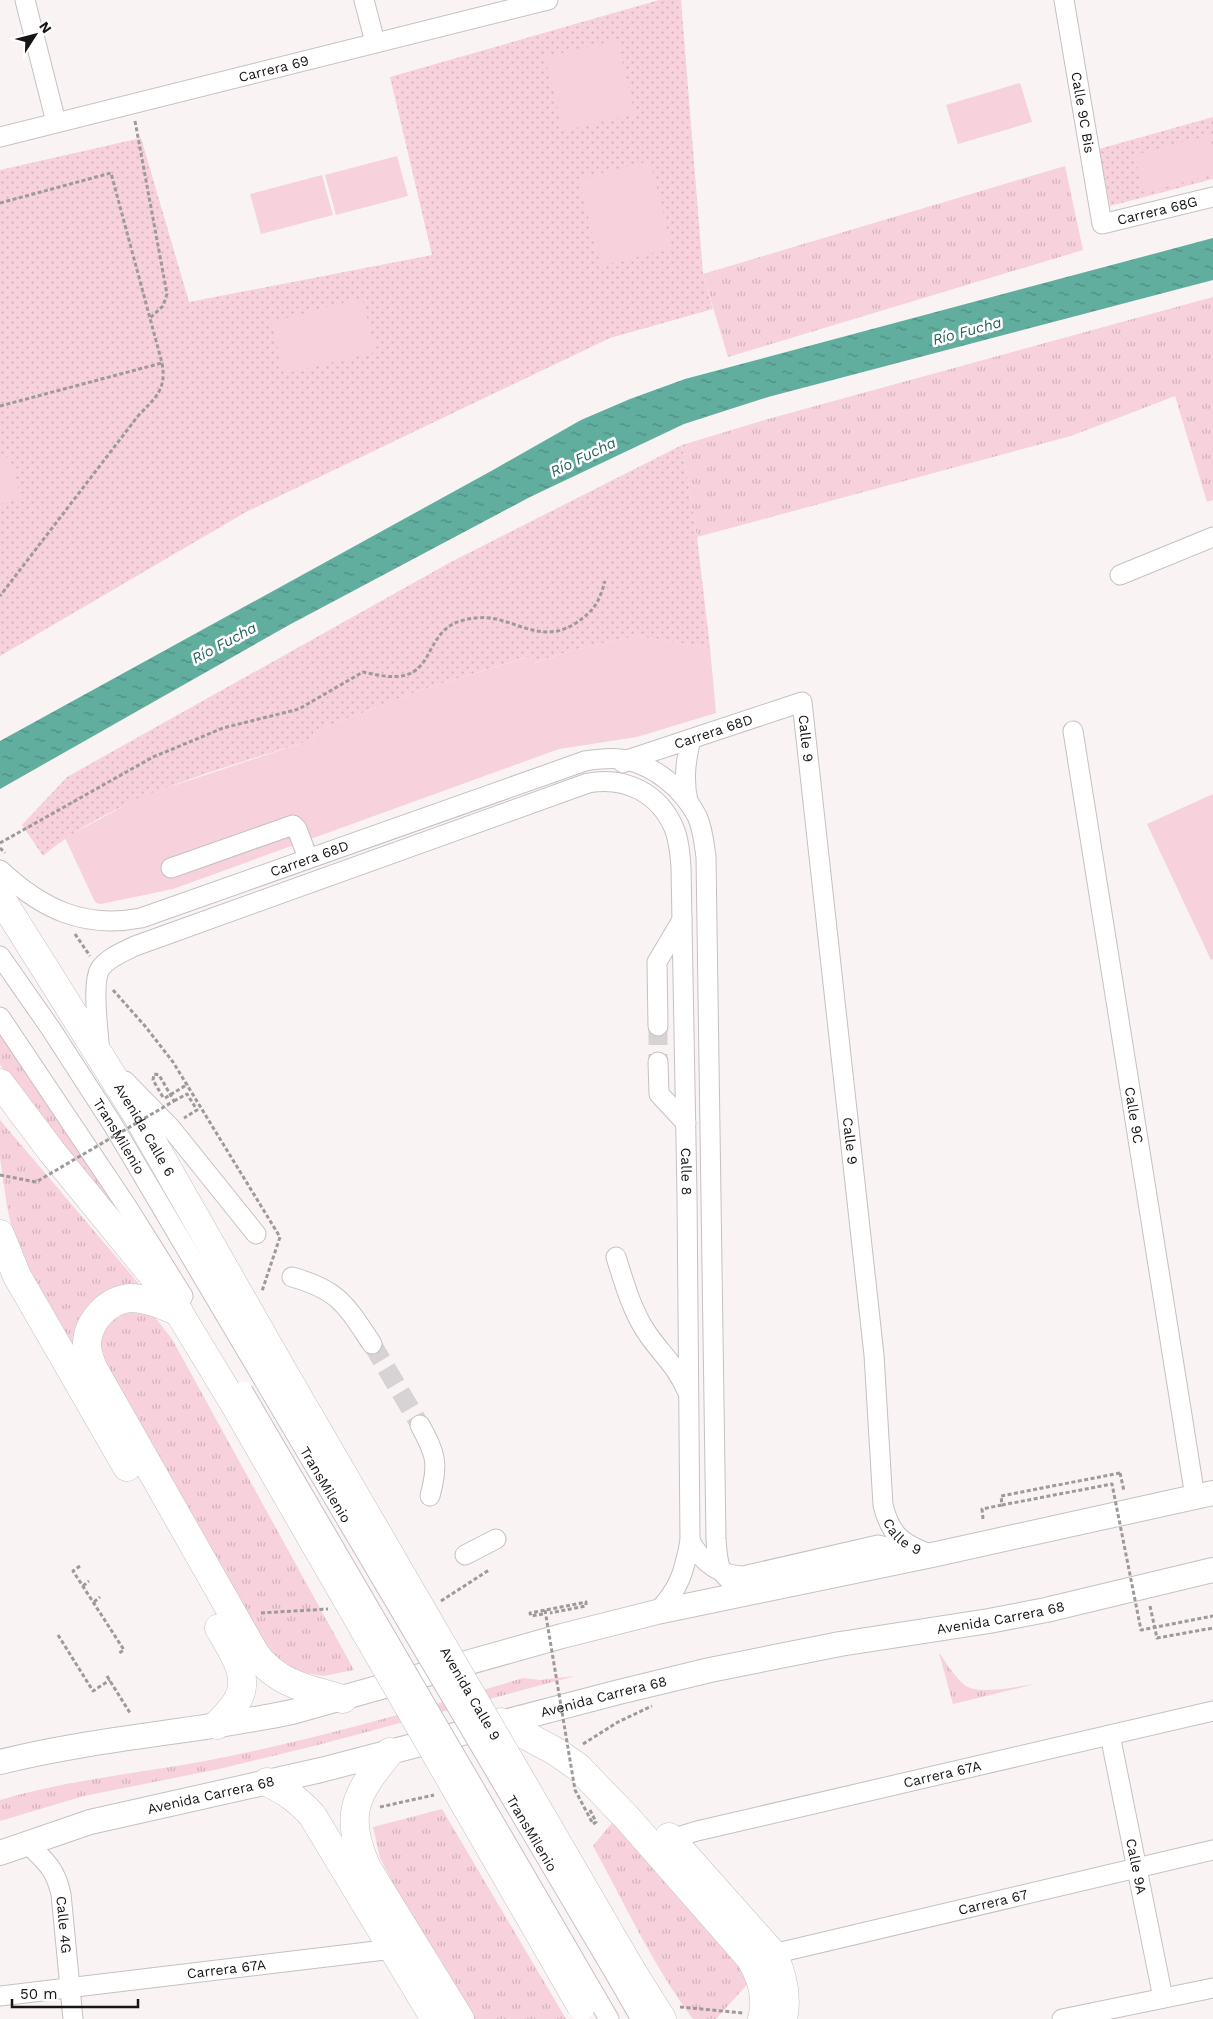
<svg xmlns="http://www.w3.org/2000/svg" width="1213" height="2019" font-family="'Work Sans',sans-serif">
<style>
.grass{fill:url(#grass-tufts)}
.park{fill:url(#park-dots)}
.garden{fill:#f7d1dc}
.water{fill:url(#water-ripples)}
.lines{fill:none;stroke-linecap:round;stroke-linejoin:round}
.minor-tunnel{stroke:#d7d2d3;stroke-width:19;stroke-dasharray:19 9;stroke-linecap:butt}
.minor-casing{stroke:#c6c0c1;stroke-width:21}
.major-casing{stroke:#c6c0c1;stroke-width:26}
.highway-casing{stroke:#c6c0c1;stroke-width:29}
.path{stroke:#9e9a9a;stroke-width:3;stroke-dasharray:4 2.5;stroke-linecap:butt}
.minor{stroke:#fff;stroke-width:19}
.major{stroke:#fff;stroke-width:24}
.highway{stroke:#fff;stroke-width:28}
.minor-bridge-casing{stroke:#c6c0c1;stroke-width:21;stroke-linecap:butt}
.highway-bridge-casing{stroke:#c6c0c1;stroke-width:29;stroke-linecap:butt}
.path-bridge{stroke:#9e9a9a;stroke-width:3;stroke-dasharray:4 2.5;stroke-linecap:butt}
.minor-bridge{stroke:#fff;stroke-width:19}
.highway-bridge{stroke:#fff;stroke-width:28}
.labels{text-anchor:middle;stroke-width:5;stroke-linejoin:round;paint-order:stroke}
.street-label{font-size:14px;fill:#171515;stroke:#fff}
.water-label{font-size:15px;font-style:italic;fill:#256358;stroke:#fff}
</style>
<defs>
<pattern id="grass-tufts" width="24" height="20" patternUnits="userSpaceOnUse" patternTransform="scale(1.25)"><rect width="24" height="20" fill="#f7d1dc"/><path d="M3 7l-1-3M5 7V3M7 7l1-3M15 17l-1-3M17 17v-4M19 17l1-3" fill="none" stroke="#d3b3bc"/></pattern>
<pattern id="park-dots" width="8" height="8" patternUnits="userSpaceOnUse" patternTransform="scale(1.25)"><rect width="8" height="8" fill="#f7d1dc"/><path d="M2 2h.1M6 6h.1" fill="none" stroke="#d3b3bc" stroke-width="1.8" stroke-linecap="round"/></pattern>
<pattern id="water-ripples" width="26" height="14" patternUnits="userSpaceOnUse" patternTransform="scale(1.25)"><rect width="26" height="14" fill="#61ad9e"/><path d="M2 4q2-2 4 0t4 0M15 11q2-2 4 0t4 0" fill="none" stroke="#4f8c80"/></pattern>
</defs>
<rect width="100%" height="100%" fill="#f9f3f4"/>
<!-- grass -->
<g class="grass">
<polygon points="1065,166 1083,250 728,357 703,274"/>
<polygon points="1213,297 1213,500 1207,502 1175,396 1071,436 697,537 682,445 768,419"/>
<polygon points="0,1031 30,1075 98,1181 154,1262 16,1091 0,1064"/>
<polygon points="0,1120 140,1285 128,1286 75,1357 15,1244 7,1206 0,1158"/>
<path d="M126,1309L154,1316L172,1339L354,1670L323,1676L307,1673L284,1668L266,1651L102,1360C94,1328 103,1327 126,1309Z"/>
<path d="M939,1653C947,1663 955,1678 966,1686C980,1695 1019,1686 1035,1684L953,1704Z"/>
<path d="M575,1676L318,1745L219,1769L84,1796L0,1821V1800C70,1779 144,1773 216,1759C320,1738 422,1709 523,1678L540,1680Z"/>
<polygon points="442,1809 566,2019 473,2019 405,1906 380,1858 373,1827"/>
<path d="M616,1818L753,1978L716,2019H693C653,1966 625,1904 593,1846Z"/>
</g>
<!-- park -->
<g class="park">
<polygon points="659,0 681,0 703,274 713,309 610,338 246,512 0,656 0,170 141,138 189,302 432,255 390,77"/>
<polygon points="1213,117 1213,179 1110,206 1099,149"/>
<path d="M682,445L697,537L710,648L636,636L573,650L533,663L527,657L421,690L313,732L314,739C224,769 117,794 43,856L22,825L67,777L449,563Z"/>
</g>
<!-- garden -->
<g class="garden">
<polygon points="617,40 635,114 563,131 545,57"/>
<polygon points="1020,83 1032,122 958,144 946,105"/>
<polygon points="1209,135 1213,150 1213,174 1144,193 1134,155"/>
<polygon points="397,156 408,196 336,215 325,175"/>
<polygon points="650,161 672,248 601,266 578,179"/>
<polygon points="322,175 333,215 261,234 250,194"/>
<polygon points="362,298 376,352 284,374 271,322"/>
<polygon points="9,457 21,498 0,504 0,459"/>
<polygon points="636,636 710,648 716,713 637,737 559,749 173,889 101,904 96,903 94,900 65,838 142,796 314,739 313,732 421,690 528,657 534,663 573,650"/>
<polygon points="1213,794 1213,959 1211,960 1147,824"/>
</g>
<!-- water -->
<polygon class="water" points="1213,238 1213,280 768,397 684,424 530,497 289,625 0,789 0,741 493,470 581,420 630,399 685,379"/>
<g class="lines">
<!-- minor-tunnel -->
<g class="minor-tunnel">
<polyline points="658,1026 658,1062"/>
<polyline points="372,1344 420,1425"/>
</g>
<!-- minor casing -->
<g class="minor-casing">
<g id="minor">
<polyline points="25,0 56,122"/>
<polyline points="364,0 375,42"/>
<path id="s1" d="M1064,0L1102,224L1213,197"/>
<path id="s2" d="M0,137L548,0"/>
<polyline points="1120,575 1213,537"/>
<path id="s3" d="M1073,731L1195,1497"/>
<path id="s4" d="M623,763L627,760L802,702L874,1355L883,1505C891,1537 903,1544 932,1555"/>
<path d="M688,801C683,779 686,760 691,739"/>
<polyline points="171,868 293,825 297,829 308,858"/>
<path id="s5" d="M0,870C42,909 84,929 141,918L585,761C598,759 614,757 627,760C656,767 683,789 697,816C703,829 704,843 706,857L716,1539C718,1570 719,1574 745,1592"/>
<path id="s6" d="M0,956L51,1029L113,1125L262,1377"/>
<polyline points="0,1017 128,1208 183,1296"/>
<polyline points="658,1026 657,962 682,920"/>
<path id="s7" d="M100,1054C99,1035 91,984 100,969C107,958 123,952 135,946L588,783C625,776 659,793 674,828C679,840 680,854 681,867L687,1196L690,1541C684,1572 680,1588 657,1612"/>
<polyline points="658,1062 659,1094 686,1123"/>
<polyline points="125,1081 170,1127 256,1234"/>
<path d="M616,1257C624,1282 631,1308 645,1330C659,1352 677,1366 687,1391"/>
<path d="M292,1277C339,1290 346,1305 372,1344"/>
<path d="M420,1425C436,1455 439,1463 430,1496"/>
<path d="M690,1541C702,1562 718,1575 743,1576L878,1545L887,1547L890,1552V1558L882,1564"/>
<polyline points="465,1555 496,1539"/>
<path id="s8" d="M1110,1735L1163,1998"/>
<path id="s9" d="M671,1839L697,1831L1213,1711"/>
<path id="s10" d="M28,1844C46,1862 55,1868 61,1894L73,2019"/>
<path id="s11" d="M773,1954L1213,1850"/>
<polyline points="618,1979 641,2019"/>
<polyline points="595,1995 609,2019"/>
<path id="s12" d="M0,1996L393,1949"/>
<polyline points="1062,2019 1213,1988"/>
</g>
</g>
<!-- major casing -->
<g class="major-casing">
<g id="major">
<path d="M0,1762C96,1738 196,1732 292,1712L562,1636L657,1612L932,1555L1213,1493"/>
<path id="s13" d="M0,1853L90,1822L321,1770L619,1692L710,1670L840,1644L989,1621L1046,1610L1213,1570"/>
</g>
</g>
<!-- highway casing -->
<g class="highway-casing">
<g id="highway">
<path id="s14" d="M0,897L137,1115L280,1366"/>
<polyline points="0,1083 52,1152 167,1293 232,1400"/>
<polyline points="0,1234 17,1276 127,1467"/>
<path d="M179,1312C164,1306 147,1298 130,1298C108,1300 89,1320 87,1342C86,1351 90,1360 93,1368L256,1655C279,1685 309,1689 343,1699"/>
<path d="M501,1722L555,1751L578,1767L628,1819L750,1958C761,1976 768,1997 762,2019"/>
<path d="M217,1725C223,1718 232,1710 237,1701C252,1677 231,1649 219,1628"/>
<path d="M390,1752C355,1794 343,1815 367,1868L460,2019"/>
<path d="M267,1782C286,1791 298,1800 312,1815L435,2019"/>
<path d="M669,1837L773,1954C783,1975 788,1996 783,2019"/>
<polyline points="633,1973 662,2019"/>
</g>
</g>
<!-- path -->
<g class="path">
<polyline points="135,121 167,294 163,306 150,318"/>
<path d="M0,203L111,173L162,363C167,390 155,398 138,416L0,596"/>
<polyline points="0,406 162,363"/>
<path d="M0,843L153,757L223,728L299,709L363,672C383,676 407,683 422,664C427,658 430,650 434,644C439,635 446,627 455,623C467,618 484,616 496,619C525,626 547,642 576,623C595,610 599,602 605,581"/>
<polyline points="0,848 5,853"/>
<polyline points="75,934 90,956"/>
<polyline points="113,990 145,1026 173,1062 280,1237 262,1291"/>
<polyline points="165,1098 188,1084"/>
<polyline points="174,1101 187,1094 197,1110 184,1118"/>
<polyline points="1120,1473 1124,1491"/>
<polyline points="983,1519 982,1509 1002,1505"/>
<polyline points="80,1566 73,1571 124,1650 119,1653"/>
<polyline points="83,1586 89,1581"/>
<polyline points="441,1601 489,1570"/>
<polyline points="94,1602 100,1597"/>
<polyline points="1150,1606 1157,1638 1213,1628"/>
<polyline points="261,1613 328,1609"/>
<polyline points="543,1614 531,1616 530,1613 586,1602 586,1606 550,1613"/>
<polyline points="58,1635 93,1691 110,1680"/>
<polyline points="107,1676 130,1713"/>
<polyline points="583,1744 618,1722 652,1706"/>
<polyline points="380,1807 434,1795"/>
<polyline points="680,2007 743,2013"/>
</g>
<!-- minor -->
<use href="#minor" class="minor"/>
<!-- major -->
<use href="#major" class="major"/>
<!-- highway -->
<use href="#highway" class="highway"/>
<!-- minor-bridge casing -->
<g class="minor-bridge-casing">
<g id="minor-bridge">
<path id="s15" d="M262,1377L618,1979"/>
<polyline points="243,1391 595,1995"/>
</g>
</g>
<!-- highway-bridge casing -->
<g class="highway-bridge-casing">
<g id="highway-bridge">
<path id="s16" d="M280,1366L633,1973"/>
<polyline points="232,1400 581,2006"/>
</g>
</g>
<!-- path-bridge -->
<g class="path-bridge">
<polyline points="0,1175 36,1182 174,1101 159,1075 154,1074 153,1080 164,1099"/>
<polyline points="1120,1473 1001,1496 1002,1505 1112,1484 1141,1630 1213,1616"/>
<polyline points="545,1610 575,1790 593,1824 596,1822 589,1808"/>
</g>
<!-- minor-bridge -->
<use href="#minor-bridge" class="minor-bridge"/>
<!-- highway-bridge -->
<use href="#highway-bridge" class="highway-bridge"/>
</g>
<g class="labels">
<!-- street labels -->
<g class="street-label">
<text dy="5" stroke="none"><textPath href="#s2" startOffset="282">Carrera 69</textPath></text>
<text dy="5" stroke="none"><textPath href="#s1" startOffset="114">Calle 9C Bis</textPath></text>
<text dy="5" stroke="none"><textPath href="#s1" startOffset="284">Carrera 68G</textPath></text>
<text dy="5" stroke="none"><textPath href="#s4" startOffset="96">Carrera 68D</textPath></text>
<text dy="5" stroke="none"><textPath href="#s4" startOffset="226">Calle 9</textPath></text>
<text dy="5" stroke="none"><textPath href="#s5" startOffset="334">Carrera 68D</textPath></text>
<text dy="5" stroke="none"><textPath href="#s3" startOffset="389">Calle 9C</textPath></text>
<text dy="5" stroke="none"><textPath href="#s14" startOffset="274">Avenida Calle 6</textPath></text>
<text dy="5" stroke="none"><textPath href="#s6" startOffset="216">TransMilenio</textPath></text>
<text dy="5" stroke="none"><textPath href="#s4" startOffset="631">Calle 9</textPath></text>
<text dy="5" stroke="none"><textPath href="#s7" startOffset="1059">Calle 8</textPath></text>
<text dy="5" stroke="none"><textPath href="#s15" startOffset="125">TransMilenio</textPath></text>
<text dy="5" stroke="none"><textPath href="#s4" startOffset="1035">Calle 9</textPath></text>
<text dy="5" stroke="none"><textPath href="#s13" startOffset="1029">Avenida Carrera 68</textPath></text>
<text dy="5" stroke="none"><textPath href="#s16" startOffset="379">Avenida Calle 9</textPath></text>
<text dy="5" stroke="none"><textPath href="#s13" startOffset="624">Avenida Carrera 68</textPath></text>
<text dy="5" stroke="none"><textPath href="#s9" startOffset="279">Carrera 67A</textPath></text>
<text dy="5" stroke="none"><textPath href="#s13" startOffset="219">Avenida Carrera 68</textPath></text>
<text dy="5" stroke="none"><textPath href="#s15" startOffset="530">TransMilenio</textPath></text>
<text dy="5" stroke="none"><textPath href="#s8" startOffset="134">Calle 9A</textPath></text>
<text dy="5" stroke="none"><textPath href="#s11" startOffset="226">Carrera 67</textPath></text>
<text dy="5" stroke="none"><textPath href="#s10" startOffset="92">Calle 4G</textPath></text>
<text dy="5" stroke="none"><textPath href="#s12" startOffset="228">Carrera 67A</textPath></text>
</g>
<!-- water labels -->
<g class="water-label">
<text transform="translate(967 331) rotate(-15)" y="5">Río Fucha</text>
<text transform="translate(583 457) rotate(-26)" y="5">Río Fucha</text>
<text transform="translate(224 643) rotate(-28)" y="5">Río Fucha</text>
</g>
</g>
<!-- north arrow -->
<g transform="translate(35 35) rotate(54)" stroke="#ffffff" stroke-width="4" paint-order="stroke">
<path d="M0-4L9 19L0 12L-9 19Z" fill="#171515"/>
<text y="-8" font-size="14" font-weight="bold" text-anchor="middle" fill="#171515">N</text>
</g>
<!-- scale -->
<path d="M12 1999v8h126v-8" fill="none" stroke="#171515" stroke-width="2.5"/>
<text x="20" y="1999" font-size="15" fill="#171515" stroke="#ffffff" stroke-width="4" paint-order="stroke">50 m</text>
</svg>
